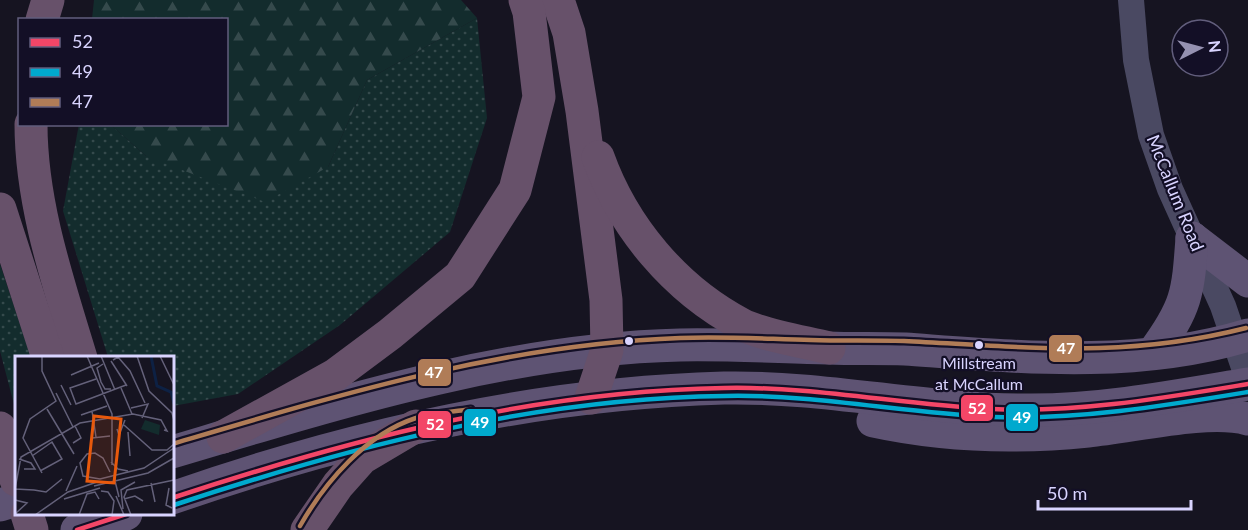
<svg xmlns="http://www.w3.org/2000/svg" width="1248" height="530" font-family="Lato,sans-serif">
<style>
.grass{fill:url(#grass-dots)}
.forest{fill:url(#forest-firs)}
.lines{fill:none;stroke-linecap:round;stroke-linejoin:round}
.minor{stroke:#4a4962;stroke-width:26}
.major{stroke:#5e5373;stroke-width:33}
.highway{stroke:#67516a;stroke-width:33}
.major-bridge{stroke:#5e5373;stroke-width:33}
.bus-1-casing{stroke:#130f26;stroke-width:9}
.bus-2-casing{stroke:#130f26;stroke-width:9}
.bus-3-casing{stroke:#130f26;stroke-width:9}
.bus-1{stroke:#f34667;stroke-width:4.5}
.bus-2{stroke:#00a9ce;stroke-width:4.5}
.bus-3{stroke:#b07c57;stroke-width:4.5}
.bus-dot{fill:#d9d4ff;stroke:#130f26;stroke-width:2}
.labels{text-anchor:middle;stroke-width:4.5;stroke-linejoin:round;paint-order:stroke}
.bus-label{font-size:16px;fill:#d9d4ff;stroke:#130f26}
.street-label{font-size:18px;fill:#d9d4ff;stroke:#130f26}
.inset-river{fill:none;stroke:#0d2144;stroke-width:3}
.inset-road{fill:none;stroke:#64617a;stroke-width:1.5}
.view{fill:#e8590c;fill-opacity:0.15;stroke:#e8590c;stroke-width:3}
.inset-edge{fill:none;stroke:#d9d4ff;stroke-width:3}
.line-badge{stroke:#130f26;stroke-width:2}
.badge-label{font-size:16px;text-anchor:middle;font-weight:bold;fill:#fff}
</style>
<defs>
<pattern id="grass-dots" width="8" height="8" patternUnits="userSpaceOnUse" patternTransform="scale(1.5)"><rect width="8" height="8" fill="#132c2d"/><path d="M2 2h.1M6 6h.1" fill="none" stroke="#354a4c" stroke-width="1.8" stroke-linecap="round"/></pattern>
<pattern id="forest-firs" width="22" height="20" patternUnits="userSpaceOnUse" patternTransform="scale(1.5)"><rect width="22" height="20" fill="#132c2d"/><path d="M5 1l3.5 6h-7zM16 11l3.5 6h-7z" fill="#354a4c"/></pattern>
</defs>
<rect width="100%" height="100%" fill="#161421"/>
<!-- grass -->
<g class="grass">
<polygon points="477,18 487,118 450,232 340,325 238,394 173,406 172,358 108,357 63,211 79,124 111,125 146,156 328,167 367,80"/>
<polygon points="0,264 31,357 16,358 16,412 0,351"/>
</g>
<!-- forest -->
<polygon class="forest" points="94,0 461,0 477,18 367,80 328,167 265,202 146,156 111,125 226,124 226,20 92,19"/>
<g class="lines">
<!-- minor -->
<polyline class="minor" points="1131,0 1136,60 1151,135 1170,189 1223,306 1248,379"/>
<!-- major -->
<g class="major">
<polyline points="1192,238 1248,281"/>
<path d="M1153,353C1187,307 1188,294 1192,238"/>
<path d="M873,421C942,436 1018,438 1088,431C1132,427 1208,408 1248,419"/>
<path d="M172,452C337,403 507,349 680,345C730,344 779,347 828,348C854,349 880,348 905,349C1019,357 1137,369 1248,335"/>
<path d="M172,498C350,436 536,393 724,388C827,386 928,411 1031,410C1104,410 1176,396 1248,384"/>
<polyline points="0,505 16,500"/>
</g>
<!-- highway -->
<g class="highway">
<polyline points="558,0 569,33 582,111 606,300 607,350 591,398"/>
<polyline points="42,20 48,0"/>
<path d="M31,124C31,204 58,282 81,358"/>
<path d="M598,157C623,227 675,289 741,324C761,335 805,342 829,348"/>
<polyline points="0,209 48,358"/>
<polyline points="0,428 16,480"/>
<polyline points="223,437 335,375 390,334 460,276 515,190 539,97 529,12 525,0"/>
<polyline points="27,514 32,530"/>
<polyline points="307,530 338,485 362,458 416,426"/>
</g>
<!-- major-bridge -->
<polyline class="major-bridge" points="77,530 126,514"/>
<!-- bus-1 casing -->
<g class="bus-1-casing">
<g id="bus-1">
<path d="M172,498C351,439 535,391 724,388C814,386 903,405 992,409C1079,413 1163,398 1248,384"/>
<polyline points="77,530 126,514"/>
</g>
</g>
<!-- bus-2 casing -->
<g class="bus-2-casing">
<path id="bus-2" d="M174,505C352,446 537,398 725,396C815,394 903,413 993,417C1079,420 1163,406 1248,392"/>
</g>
<!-- bus-3 casing -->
<g class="bus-3-casing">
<g id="bus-3">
<path d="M172,444C338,395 505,344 680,338C723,336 767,339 811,340C842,341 873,340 904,341C1027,347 1124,359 1246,328"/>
<path d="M300,526C325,482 366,434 416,418C434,413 453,412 471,409"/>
</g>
</g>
<!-- bus-1 -->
<use href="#bus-1" class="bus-1"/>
<!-- bus-2 -->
<use href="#bus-2" class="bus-2"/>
<!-- bus-3 -->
<use href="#bus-3" class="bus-3"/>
</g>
<!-- markers -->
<g class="bus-dot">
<circle cx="629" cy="341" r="5"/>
<circle cx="979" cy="345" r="5"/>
</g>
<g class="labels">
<!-- bus labels -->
<g class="bus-label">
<text x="979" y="369">Millstream<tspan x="979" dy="21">at McCallum</tspan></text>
</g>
<!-- street labels -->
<g class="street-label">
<text transform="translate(1175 193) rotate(68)" y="6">McCallum Road</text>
</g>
</g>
<!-- overview -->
<g transform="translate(15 356)">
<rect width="159" height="159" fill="#161421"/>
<path d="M130,64L145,69L144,79L126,73Z" fill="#132c2d"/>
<path class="inset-river" d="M136,0L142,30L156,36L159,48"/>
<path class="inset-road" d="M27,0V15L41,45L15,63L8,82L27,117M72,0L97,58V109M86,0L100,34M122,0L134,35L157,57L159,64M145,0L159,29M98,4L103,1L115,15L130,47M96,5L112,30M88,8L82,12L86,26L90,33H96M56,19L84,7M81,23L55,32L61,48L111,29M46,29L56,49M106,32L117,58M41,37L58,71M116,52L133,48L127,62M32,53L59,98M77,55L81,81M66,59L92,50M109,69L137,94H152L159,88M102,73L104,79L110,64M113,76L115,100M77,82L95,80M58,87L66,82L60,70M17,100L37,86L47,103L25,115M4,103L16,107L20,113H9M96,106L103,113L113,115M95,116L88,102L80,97L72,98L65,107L68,120L85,123L129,112L159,92M99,121L104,141M136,127L140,146M79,130L133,117L159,102M154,132L151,149L157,152M0,133L6,101L65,67L118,58L146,64L152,75L149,74M0,133L19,134M19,134L31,136L47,123M51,135L62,110M86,135L93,136L99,145L97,159M101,140L109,159M49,143L85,132M109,143L120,140L128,145M0,144L12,147L0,158M108,153L106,134L120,126M20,159L53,136L82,126M64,159L72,138L80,136L84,143M116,159L109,141L112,134L159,124"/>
<path class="view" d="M79,60L106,63L99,127L72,125Z"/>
<rect width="159" height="159" class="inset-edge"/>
</g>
<g class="line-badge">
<rect x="1048" y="334" width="35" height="29" rx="6" fill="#b07c57"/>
<rect x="417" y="358" width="35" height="29" rx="6" fill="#b07c57"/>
<rect x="960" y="394" width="34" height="28" rx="6" fill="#f34667"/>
<rect x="1005" y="403" width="34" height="29" rx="6" fill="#00a9ce"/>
<rect x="463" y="408" width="34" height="29" rx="6" fill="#00a9ce"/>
<rect x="417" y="410" width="35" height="29" rx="6" fill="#f34667"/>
</g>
<g class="badge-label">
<text x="1066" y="354">47</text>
<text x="434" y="378">47</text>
<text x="977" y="414">52</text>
<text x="1022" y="423">49</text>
<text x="480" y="428">49</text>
<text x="435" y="430">52</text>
</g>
<!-- legend -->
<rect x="18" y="18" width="210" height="108" fill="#130f26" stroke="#625e7d" stroke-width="1.5"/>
<rect x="30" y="38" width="30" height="9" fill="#f34667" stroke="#625e7d" stroke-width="1.5"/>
<text x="72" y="48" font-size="18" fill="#d9d4ff">52</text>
<rect x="30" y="68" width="30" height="9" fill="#00a9ce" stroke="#625e7d" stroke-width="1.5"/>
<text x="72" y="78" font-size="18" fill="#d9d4ff">49</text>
<rect x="30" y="98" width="30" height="9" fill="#b07c57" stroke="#625e7d" stroke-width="1.5"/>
<text x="72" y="108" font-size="18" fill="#d9d4ff">47</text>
<!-- north arrow -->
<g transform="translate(1200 48) rotate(84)"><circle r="28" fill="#130f26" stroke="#625e7d" stroke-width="1.5"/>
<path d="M0-4.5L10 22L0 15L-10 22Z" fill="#9591b1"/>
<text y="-9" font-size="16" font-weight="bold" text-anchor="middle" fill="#d9d4ff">N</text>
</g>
<!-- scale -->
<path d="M1038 500v9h153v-9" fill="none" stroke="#d9d4ff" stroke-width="3"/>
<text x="1047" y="500" font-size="18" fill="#d9d4ff" stroke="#130f26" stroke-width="4.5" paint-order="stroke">50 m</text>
</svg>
